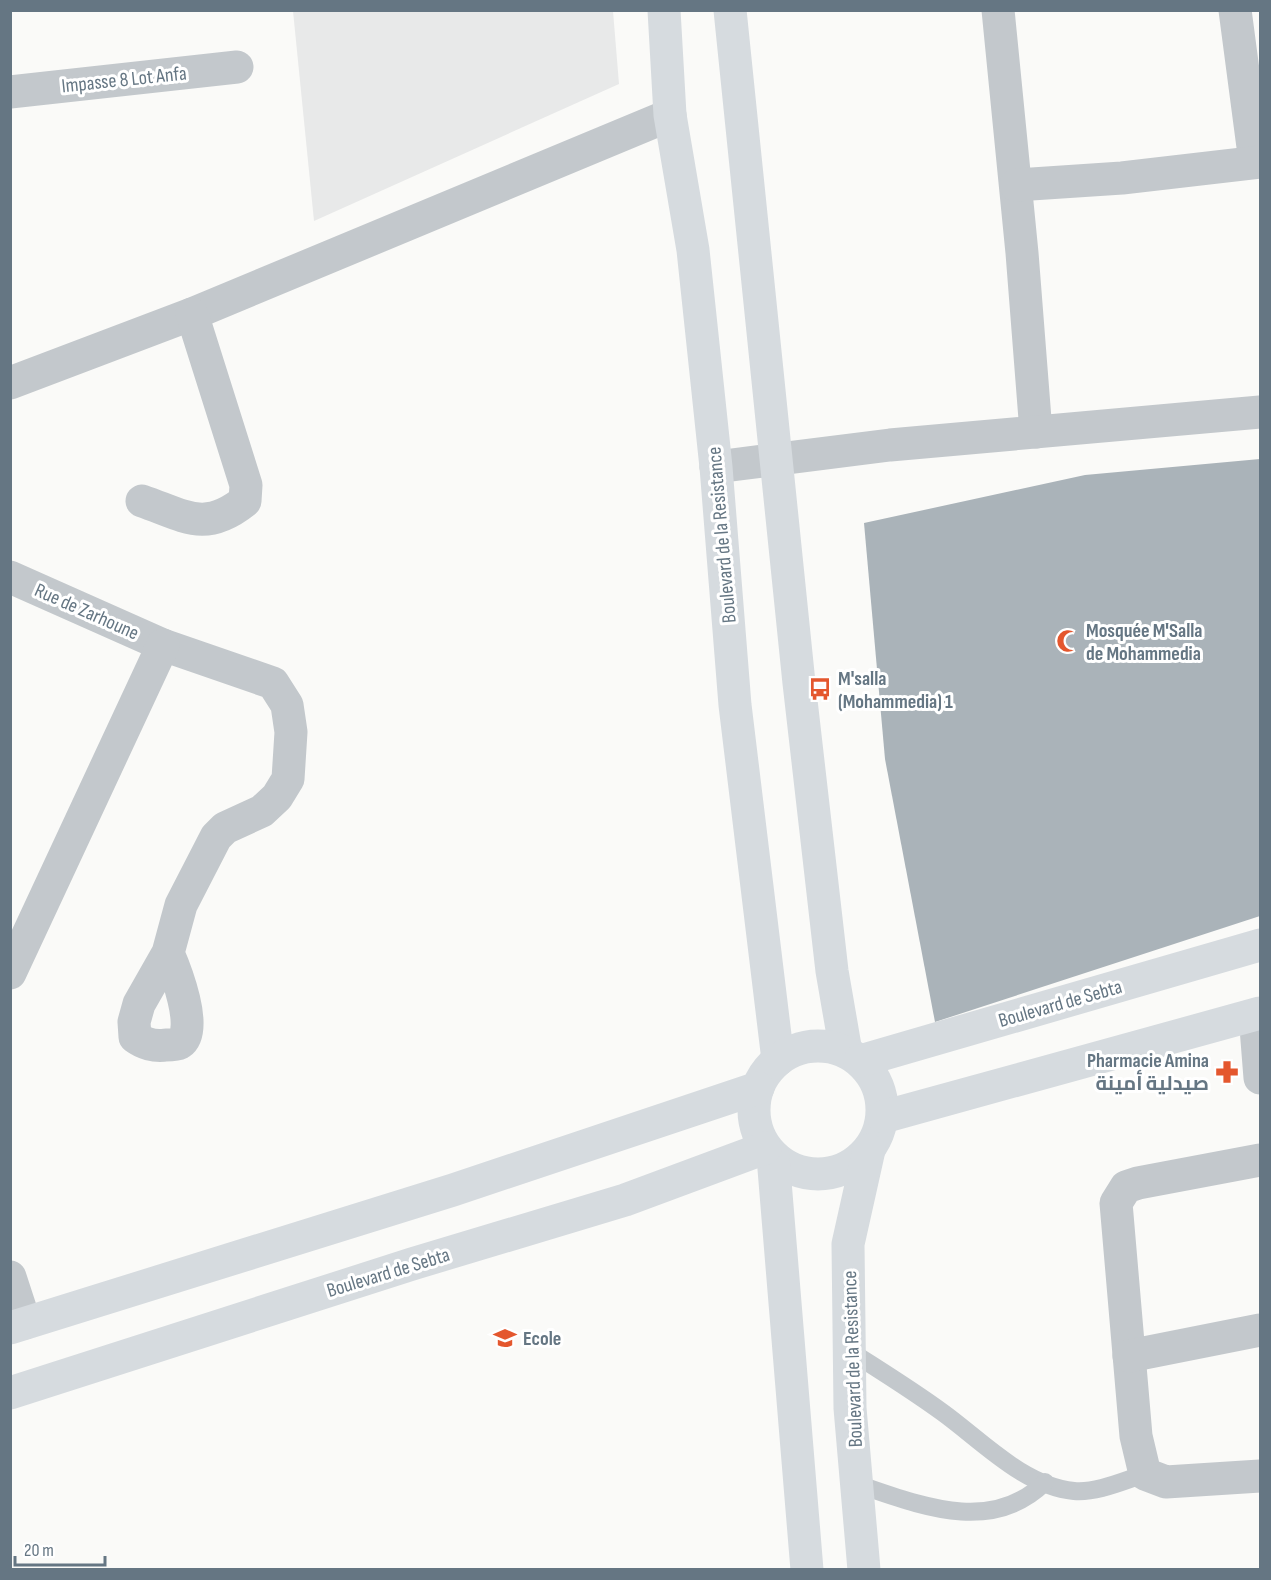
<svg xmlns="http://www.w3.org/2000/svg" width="1271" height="1580" font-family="'Sofia Sans Condensed',Cairo,sans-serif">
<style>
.built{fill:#e8e9e9}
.building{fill:#aab3b9}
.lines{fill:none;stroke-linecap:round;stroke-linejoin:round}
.lane{stroke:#c3c8cc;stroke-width:18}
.street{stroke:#c3c8cc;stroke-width:33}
.secondary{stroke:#d6dbdf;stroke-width:33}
.labels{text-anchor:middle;stroke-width:6;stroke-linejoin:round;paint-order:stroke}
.street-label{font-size:20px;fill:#657683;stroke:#fff}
.poi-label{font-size:20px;font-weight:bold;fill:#657683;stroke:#fff;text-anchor:start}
</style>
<rect width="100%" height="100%" fill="#fafaf8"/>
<!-- built -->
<polygon class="built" points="293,11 613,11 619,84 314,221"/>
<!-- building -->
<polygon class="building" points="1260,459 1260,916 935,1022 885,759 864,523 1085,475"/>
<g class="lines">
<!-- lane -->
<g class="lane">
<path d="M850,1351C881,1371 912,1390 942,1412C981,1440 1023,1486 1074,1491C1097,1493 1123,1481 1145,1474"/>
<path d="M857,1484C917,1504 991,1536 1045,1482"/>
</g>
<!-- street -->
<g class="street">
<polyline points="998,10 1022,253 1036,432"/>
<polyline points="1235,10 1255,162"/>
<polyline points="10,92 237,67"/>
<polyline points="1016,185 1122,178 1260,162"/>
<polyline points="10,383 192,314 670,115"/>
<polyline points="716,467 890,445 1260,412"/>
<path d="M142,501C185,516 205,533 245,501L246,485L192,314"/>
<path d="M10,577L163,645L273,683L287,705L291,732L288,779L277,797L262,811L225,828L216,837L181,905L168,953L139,1004L134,1022L135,1037C143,1043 155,1047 166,1045C169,1045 176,1045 180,1043C199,1030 175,969 168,953"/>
<polyline points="10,973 163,645"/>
<polyline points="1255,1015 1260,1078"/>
<polyline points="1260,1160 1138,1183 1126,1187 1116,1203 1136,1436 1145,1474 1166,1482 1260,1476"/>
<polyline points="10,1277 25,1323"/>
<polyline points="1129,1356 1260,1330"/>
</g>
<!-- secondary -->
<g class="secondary">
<polyline points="664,10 670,115 693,250 716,467 735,705 778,1060"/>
<polyline points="730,10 799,683 832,971 846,1052"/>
<circle cx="818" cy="1110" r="64"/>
<polyline points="860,1061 1260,945"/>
<polyline points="883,1117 1260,1013"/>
<polyline points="773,1157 807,1570"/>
<polyline points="10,1328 453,1190 758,1088"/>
<polyline points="10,1393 412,1264 625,1200 765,1148"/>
<polyline points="864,1570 850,1408 848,1244 869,1150"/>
</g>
</g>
<!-- icons -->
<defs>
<g id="mosque-bare" transform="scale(1.8)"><path d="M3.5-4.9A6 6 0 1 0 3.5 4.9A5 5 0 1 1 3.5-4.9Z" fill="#e4572e" stroke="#fff" stroke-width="2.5" paint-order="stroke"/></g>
<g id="bus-bare" transform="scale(1.8)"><path d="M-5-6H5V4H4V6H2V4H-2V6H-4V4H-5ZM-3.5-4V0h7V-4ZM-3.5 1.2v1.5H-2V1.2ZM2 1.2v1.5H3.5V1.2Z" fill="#e4572e" stroke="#fff" stroke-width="2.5" paint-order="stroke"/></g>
<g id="pharmacy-bare" transform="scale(1.8)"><path d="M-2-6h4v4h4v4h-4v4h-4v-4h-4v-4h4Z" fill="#e4572e" stroke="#fff" stroke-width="2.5" paint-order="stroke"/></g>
<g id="school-bare" transform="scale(1.8)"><path d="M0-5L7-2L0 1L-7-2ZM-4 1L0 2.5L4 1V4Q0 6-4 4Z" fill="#e4572e" stroke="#fff" stroke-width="2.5" paint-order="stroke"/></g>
</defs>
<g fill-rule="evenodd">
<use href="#mosque-bare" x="1068" y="641"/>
<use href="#bus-bare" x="820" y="689"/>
<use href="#pharmacy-bare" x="1227" y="1072"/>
<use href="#school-bare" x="505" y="1338"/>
</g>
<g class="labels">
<!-- street labels -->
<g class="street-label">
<text transform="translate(124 79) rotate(-6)" y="7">Impasse 8 Lot Anfa</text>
<text transform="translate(721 535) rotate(-95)" y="7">Boulevard de la Resistance</text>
<text transform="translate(87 611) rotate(24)" y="7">Rue de Zarhoune</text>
<text transform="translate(1060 1003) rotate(-16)" y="7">Boulevard de Sebta</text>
<text transform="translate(388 1272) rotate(-17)" y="7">Boulevard de Sebta</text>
<text transform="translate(852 1359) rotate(-92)" y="7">Boulevard de la Resistance</text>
</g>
<!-- poi labels -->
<g class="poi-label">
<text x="1086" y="637">Mosquée M'Salla<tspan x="1086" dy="23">de Mohammedia</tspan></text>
<text x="838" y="685">M'salla<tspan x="838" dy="23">(Mohammedia) 1</tspan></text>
<text x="1209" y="1067" text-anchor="end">Pharmacie Amina<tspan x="1209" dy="23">صيدلية أمينة</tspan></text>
<text x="523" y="1345">Ecole</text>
</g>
</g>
<!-- border -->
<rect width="1271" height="1580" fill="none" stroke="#657683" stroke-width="24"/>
<!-- scale -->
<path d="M15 1556v9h90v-9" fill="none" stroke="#657683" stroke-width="3"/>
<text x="24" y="1556" font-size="18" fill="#657683" stroke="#ffffff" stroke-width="4.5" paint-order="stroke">20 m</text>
</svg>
